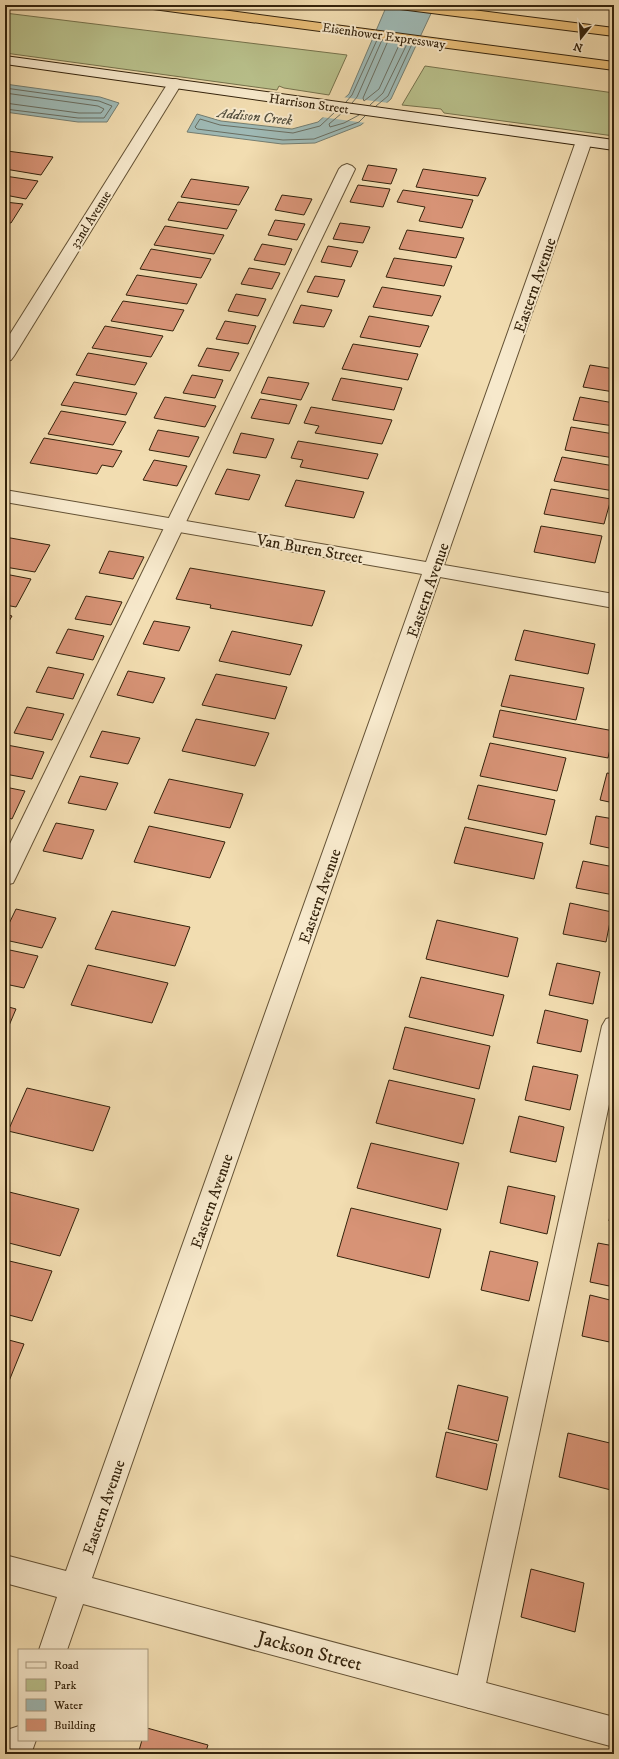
<svg xmlns="http://www.w3.org/2000/svg" width="619" height="1759" font-family="'IM FELL DW Pica',serif">
<style>
.green{fill:#b9c18c;stroke:#76724c}
.water{fill:#9fbab6;stroke:#747e72}
.pier{fill:#f2ddb1}
.lines{fill:none;stroke-linecap:round;stroke-linejoin:round}
.shore{stroke:#6a6e61;stroke-width:1}
.building{fill:#d79376;stroke:#34230c}
.lane-casing{stroke:#645235;stroke-width:2}
.street-casing{stroke:#645235;stroke-width:2}
.secondary-casing{stroke:#34230c;stroke-width:2}
.highway-casing{stroke:#34230c;stroke-width:2}
.lane{fill:#f7e9cc;fill-rule:evenodd}
.street{fill:#f7e9cc;fill-rule:evenodd}
.secondary{fill:#f7e9cc;fill-rule:evenodd}
.highway{fill:#e9be78;fill-rule:evenodd}
.labels{text-anchor:middle;stroke-width:4;stroke-linejoin:round;paint-order:stroke}
.far-street-label{font-size:13px;fill:#34230c;stroke:#f7e9cc}
.far-water-label{font-size:14px;font-style:italic;fill:#54503f;stroke:#f7e9cc}
.street-label{font-size:16px;fill:#34230c;stroke:#f7e9cc}
.near-street-label{font-size:19px;fill:#34230c;stroke:#f7e9cc}
</style>
<rect width="100%" height="100%" fill="#f2ddb1"/>
<filter id="stains"><feTurbulence type="fractalNoise" baseFrequency=".005" numOctaves="4"/><feColorMatrix values="0 0 0 0 .2 0 0 0 0 .09 0 0 0 0 .02 0 0 0 .5 -.17"/></filter>
<radialGradient id="worn" r=".72"><stop offset=".6" stop-color="#630" stop-opacity="0"/><stop offset="1" stop-color="#630" stop-opacity=".3"/></radialGradient>
<!-- green -->
<g class="green">
<polygon points="5,13 347,55 329,95 284,88 279,86 277,90 5,53"/>
<polygon points="425,66 614,93 614,136 444,113 441,109 402,105"/>
</g>
<!-- water -->
<g class="water">
<polygon points="387,5 435,5 391,99 361,125 315,143 282,144 187,132 197,114 221,121 292,129 318,122 349,94"/>
<polygon points="5,84 100,97 119,103 107,122 78,122 5,112"/>
</g>
<!-- pier -->
<polygon class="pier" points="342,97 389,103 366,123 321,117"/>
<g class="lines">
<!-- shore -->
<g class="shore">
<polyline points="388,41 363,98 364,101 379,89 400,43"/>
<polyline points="5,88 99,101 112,106 104,118 78,118 5,109"/>
<polyline points="5,93 98,106 104,109 101,113 79,113 5,103"/>
<polyline points="346,102 352,95 377,40"/>
<polyline points="352,103 357,97 382,40"/>
<polyline points="370,105 383,93 407,44"/>
<polyline points="376,106 388,96 412,44"/>
<polyline points="335,112 320,126 293,133 220,125 200,119 195,127 197,129 283,140 314,139 359,122 365,116"/>
<polyline points="342,113 329,124 330,127 344,123 359,115"/>
</g>
</g>
<!-- building -->
<g class="building">
<polygon points="7,151 53,157 41,175 5,169 5,154"/>
<polygon points="368,165 397,169 391,184 362,180"/>
<polygon points="423,169 486,178 478,196 416,187"/>
<polygon points="5,176 38,181 26,199 5,195"/>
<polygon points="191,179 249,187 239,205 181,197"/>
<polygon points="358,185 390,189 383,207 350,202"/>
<polygon points="403,190 473,200 462,228 419,221 425,207 397,202"/>
<polygon points="282,195 312,199 304,215 275,210"/>
<polygon points="5,202 23,204 11,223 5,222"/>
<polygon points="178,202 237,210 227,229 168,220"/>
<polygon points="275,220 305,224 297,240 268,235"/>
<polygon points="340,223 370,227 363,243 333,239"/>
<polygon points="165,226 224,235 214,254 154,245"/>
<polygon points="407,230 464,238 456,258 399,249"/>
<polygon points="262,244 292,249 285,265 254,260"/>
<polygon points="328,246 358,251 351,267 321,262"/>
<polygon points="151,249 211,259 201,278 140,269"/>
<polygon points="394,258 452,266 444,286 386,277"/>
<polygon points="249,268 280,273 272,289 241,284"/>
<polygon points="137,275 197,284 187,304 126,295"/>
<polygon points="315,276 345,280 338,297 307,292"/>
<polygon points="382,287 441,296 432,316 373,307"/>
<polygon points="236,294 266,299 258,316 228,311"/>
<polygon points="123,301 184,310 173,331 111,321"/>
<polygon points="614,304 614,320 610,320"/>
<polygon points="301,305 332,310 324,327 293,323"/>
<polygon points="369,316 429,326 420,347 360,337"/>
<polygon points="225,321 256,326 248,344 216,339"/>
<polygon points="105,326 163,336 151,357 92,348"/>
<polygon points="353,344 418,354 408,380 342,369"/>
<polygon points="207,348 239,353 230,371 198,366"/>
<polygon points="88,353 147,363 135,385 76,375"/>
<polygon points="590,365 614,369 614,392 583,387"/>
<polygon points="192,375 223,380 215,398 183,393"/>
<polygon points="268,377 309,383 301,400 261,393"/>
<polygon points="341,378 402,388 394,410 332,400"/>
<polygon points="74,382 137,393 126,415 61,405"/>
<polygon points="165,397 216,406 205,427 154,418"/>
<polygon points="580,397 614,403 614,426 573,420"/>
<polygon points="260,399 297,405 289,424 251,418"/>
<polygon points="311,407 392,420 382,444 315,433 319,426 304,423"/>
<polygon points="61,411 126,422 113,445 48,434"/>
<polygon points="571,427 614,434 614,458 565,450"/>
<polygon points="158,430 199,437 189,457 149,450"/>
<polygon points="241,433 274,439 266,458 233,453"/>
<polygon points="44,438 122,451 113,467 102,465 97,474 30,463"/>
<polygon points="298,441 378,454 368,479 300,467 303,460 291,458"/>
<polygon points="562,457 614,466 614,491 554,481"/>
<polygon points="154,460 187,466 177,486 143,480"/>
<polygon points="227,469 260,475 249,500 215,494"/>
<polygon points="296,480 364,492 354,518 285,506"/>
<polygon points="551,489 611,499 604,524 544,514"/>
<polygon points="541,526 602,536 595,563 534,552"/>
<polygon points="5,537 50,545 35,572 5,567"/>
<polygon points="109,551 144,557 133,579 99,573"/>
<polygon points="190,568 325,591 312,626 210,608 211,605 176,599"/>
<polygon points="5,574 31,579 16,607 5,605"/>
<polygon points="86,596 122,602 111,625 75,619"/>
<polygon points="5,614 12,616 5,628"/>
<polygon points="154,621 190,627 179,651 143,644"/>
<polygon points="68,629 104,636 93,660 56,653"/>
<polygon points="524,630 595,644 588,674 515,660"/>
<polygon points="232,631 302,645 290,675 219,661"/>
<polygon points="48,667 84,674 73,699 36,692"/>
<polygon points="128,671 165,678 153,703 117,695"/>
<polygon points="216,674 287,687 275,719 202,705"/>
<polygon points="510,675 584,688 576,720 501,706"/>
<polygon points="27,707 64,714 52,740 14,733"/>
<polygon points="500,710 614,731 608,758 493,737"/>
<polygon points="196,719 269,733 255,766 182,751"/>
<polygon points="102,731 140,738 128,764 90,757"/>
<polygon points="490,743 566,758 557,791 480,776"/>
<polygon points="7,745 44,752 32,779 5,774 5,749"/>
<polygon points="607,773 614,774 614,803 600,800"/>
<polygon points="80,776 118,783 106,810 68,803"/>
<polygon points="169,779 243,794 230,828 154,813"/>
<polygon points="478,785 555,800 546,835 468,819"/>
<polygon points="5,787 25,791 12,819 5,817"/>
<polygon points="596,816 614,819 614,849 590,844"/>
<polygon points="56,823 94,830 82,859 43,851"/>
<polygon points="149,826 225,842 210,878 134,862"/>
<polygon points="465,827 543,843 534,879 454,863"/>
<polygon points="583,861 614,867 614,895 576,888"/>
<polygon points="570,903 612,912 606,942 563,934"/>
<polygon points="16,909 56,918 42,948 5,940 5,932"/>
<polygon points="112,911 190,927 175,966 95,949"/>
<polygon points="437,920 518,938 508,977 426,959"/>
<polygon points="5,949 38,956 24,988 5,984"/>
<polygon points="557,963 600,972 593,1004 549,995"/>
<polygon points="88,965 168,983 152,1023 71,1005"/>
<polygon points="421,977 504,995 493,1036 409,1017"/>
<polygon points="5,1006 16,1009 5,1035"/>
<polygon points="545,1010 588,1020 581,1052 537,1043"/>
<polygon points="405,1027 490,1046 479,1089 393,1069"/>
<polygon points="533,1066 578,1075 570,1110 525,1100"/>
<polygon points="389,1080 475,1099 463,1144 376,1123"/>
<polygon points="27,1088 110,1107 93,1151 8,1131"/>
<polygon points="519,1116 564,1127 556,1162 510,1152"/>
<polygon points="371,1143 459,1163 447,1210 357,1188"/>
<polygon points="508,1186 555,1196 547,1234 500,1223"/>
<polygon points="5,1191 79,1209 60,1256 5,1242"/>
<polygon points="614,1193 614,1223 609,1221"/>
<polygon points="351,1208 441,1229 429,1278 337,1256"/>
<polygon points="598,1243 614,1246 614,1287 590,1282"/>
<polygon points="490,1251 538,1262 529,1301 481,1290"/>
<polygon points="5,1260 52,1271 32,1321 5,1314"/>
<polygon points="590,1295 614,1301 614,1343 582,1336"/>
<polygon points="5,1339 24,1344 5,1391"/>
<polygon points="458,1385 508,1397 498,1441 448,1429"/>
<polygon points="446,1432 497,1444 487,1490 436,1477"/>
<polygon points="568,1433 614,1444 614,1472 611,1490 559,1477"/>
<polygon points="531,1569 584,1583 575,1632 521,1617"/>
<polygon points="147,1728 208,1745 205,1754 138,1754 142,1740 147,1740"/>
</g>
<g class="lines">
<!-- lane casing -->
<g class="lane-casing">
<g id="lane">
<polygon points="347,164 352,166 355,169 16,877 13,883 5,885 5,854 339,169 342,166"/>
<polygon points="614,1017 614,1081 484,1693 479,1703 469,1708 459,1703 454,1693 602,1026 606,1019"/>
</g>
</g>
<!-- street casing -->
<g class="street-casing">
<g id="street">
<polygon points="175,79 180,80 182,83 14,356 11,360 5,361 5,342 168,83 170,80"/>
<polygon points="584,136 589,138 592,141 444,565 614,594 614,608 440,577 92,1578 614,1717 614,1747 83,1604 67,1650 39,1650 57,1597 5,1583 5,1555 66,1571 422,574 5,502 5,490 426,562 576,141 579,138"/>
<polygon points="19,1726 19,1740 36,1740 31,1754 5,1754 5,1743 10,1729"/>
</g>
</g>
<!-- secondary casing -->
<g class="secondary-casing">
<polygon id="secondary" points="5,56 614,140 614,150 5,64"/>
</g>
<!-- highway casing -->
<g class="highway-casing">
<g id="highway">
<polygon points="146,5 185,5 614,62 614,70 153,9 148,8"/>
<polygon points="393,5 434,5 614,28 614,36 400,9 395,8"/>
</g>
</g>
<!-- lane -->
<use href="#lane" class="lane"/>
<!-- street -->
<use href="#street" class="street"/>
<!-- secondary -->
<use href="#secondary" class="secondary"/>
<!-- highway -->
<use href="#highway" class="highway"/>
</g>
<g class="labels">
<!-- far-street labels -->
<g class="far-street-label">
<text transform="translate(384 35) rotate(8)" y="5">Eisenhower Expressway</text>
<text transform="translate(309 103) rotate(8)" y="5">Harrison Street</text>
<text transform="translate(90 219) rotate(-58)" y="5">32nd Avenue</text>
</g>
<!-- far-water labels -->
<g class="far-water-label">
<text transform="translate(255 116) rotate(6)" y="5">Addison Creek</text>
</g>
<!-- street labels -->
<g class="street-label">
<text transform="translate(534 285) rotate(-71)" y="6">Eastern Avenue</text>
<text transform="translate(310 548) rotate(10)" y="6">Van Buren Street</text>
<text transform="translate(427 590) rotate(-71)" y="6">Eastern Avenue</text>
<text transform="translate(319 896) rotate(-71)" y="6">Eastern Avenue</text>
<text transform="translate(211 1201) rotate(-71)" y="6">Eastern Avenue</text>
<text transform="translate(103 1507) rotate(-71)" y="6">Eastern Avenue</text>
</g>
<!-- near-street labels -->
<g class="near-street-label">
<text transform="translate(310 1650) rotate(15)" y="7">Jackson Street</text>
</g>
</g>
<!-- margin -->
<rect width="619" height="1759" fill="none" stroke="#f2ddb1" stroke-width="20"/>
<rect x="6" y="6" width="607" height="1747" fill="none" stroke="#34230c" stroke-width="2"/>
<rect x="10" y="10" width="599" height="1739" fill="none" stroke="#34230c"/>
<!-- legend -->
<rect x="18" y="1649" width="130" height="92" fill="#f7e9cc" stroke="#a99a7f"/>
<rect x="26" y="1662" width="20" height="6" fill="#f7e9cc" stroke="#a99a7f"/>
<text x="54" y="1669" font-size="12" fill="#34230c">Road</text>
<rect x="26" y="1679" width="20" height="12" fill="#b9c18c" stroke="#a99a7f"/>
<text x="54" y="1689" font-size="12" fill="#34230c">Park</text>
<rect x="26" y="1699" width="20" height="12" fill="#9fbab6" stroke="#a99a7f"/>
<text x="54" y="1709" font-size="12" fill="#34230c">Water</text>
<rect x="26" y="1719" width="20" height="12" fill="#d79376" stroke="#a99a7f"/>
<text x="54" y="1729" font-size="12" fill="#34230c">Building</text>
<!-- north arrow -->
<g transform="translate(581 38) rotate(197)" stroke="#f7e9cc" stroke-width="3" paint-order="stroke">
<path d="M0-3L7 15L0 10L-7 15Z" fill="#34230c"/>
<text y="-6" font-size="11" font-weight="bold" text-anchor="middle" fill="#34230c">N</text>
</g>
<rect width="100%" height="100%" filter="url(#stains)"/>
<rect width="100%" height="100%" fill="url(#worn)"/>
</svg>
